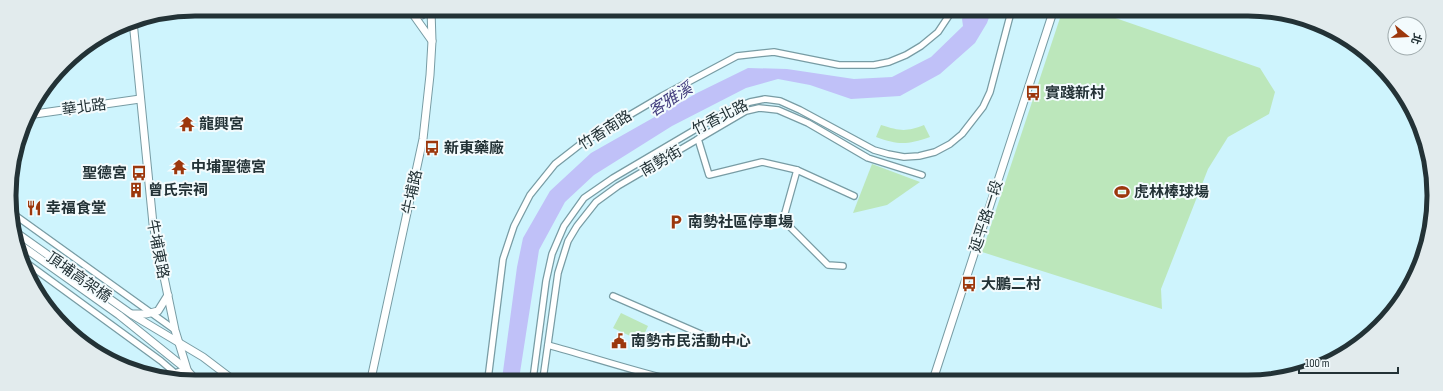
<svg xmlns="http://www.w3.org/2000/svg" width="1443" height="391" font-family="'Sofia Sans Condensed','Noto Sans TC',sans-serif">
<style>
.green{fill:#bce7bb}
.water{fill:#c0c1f8}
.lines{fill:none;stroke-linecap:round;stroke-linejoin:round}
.minor-casing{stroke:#789ca4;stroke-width:8}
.tertiary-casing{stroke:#789ca4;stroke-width:9}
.minor{stroke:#fff;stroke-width:5.5}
.tertiary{stroke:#fff;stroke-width:7}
.labels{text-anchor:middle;stroke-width:4;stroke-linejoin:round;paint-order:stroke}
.poi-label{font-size:15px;font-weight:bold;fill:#233236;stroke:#f3fbfd;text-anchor:start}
.street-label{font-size:15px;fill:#233236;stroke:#f3fbfd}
.water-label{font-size:16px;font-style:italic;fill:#423c7d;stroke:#f3fbfd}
.rim{fill:none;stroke:#233236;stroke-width:5}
</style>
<rect width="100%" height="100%" fill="#cef4fd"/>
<!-- green -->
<g class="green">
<polygon points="1062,12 1098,12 1260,68 1275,92 1269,114 1228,137 1208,169 1161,289 1162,309 982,252"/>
<path d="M881,125C900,131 906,132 924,125L930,137C906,145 899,145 876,137Z"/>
<polygon points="872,164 920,182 887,205 853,213"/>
<polygon points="621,313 648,326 641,341 613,328"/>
</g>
<!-- water -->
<polygon class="water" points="966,12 991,12 987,23 975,43 940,74 900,96 851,99 810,85 778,79 746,88 672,126 594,175 565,202 539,250 519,379 502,379 517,267 523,238 550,191 591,153 697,93 748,68 787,69 854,79 892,77 931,57 963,26 962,19"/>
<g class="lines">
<!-- minor casing -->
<g class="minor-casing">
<g id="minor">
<polyline points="698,139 709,175 762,162 797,170 854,196"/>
<polyline points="797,170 783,220 828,265 843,266"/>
<polyline points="12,213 175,330"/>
<polyline points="24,261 161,361 175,373"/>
<polyline points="613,296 719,342"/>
<path d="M548,345C588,356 627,369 668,379"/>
<polyline points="169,378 175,373 186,369"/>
<polyline points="488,379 503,259 514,226 530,195 555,164 582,143 662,96 737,56 774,52 839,65 874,65 889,62 906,55 921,46 938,32 952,11"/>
<polyline points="533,379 546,281 552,254 564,226 584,198 613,178 725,112 750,102 765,99 780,101 800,110 874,150 888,154 904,157 919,156 935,152 950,144 962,134 983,107 990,92 1011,12"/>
<polyline points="543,379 558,273 568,241 577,226 596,202 618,186 746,111 759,108 778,110 808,123 868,158 922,175"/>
<polyline points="706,379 723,377"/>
</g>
</g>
<!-- tertiary casing -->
<g class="tertiary-casing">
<g id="tertiary">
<polyline points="431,10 432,41"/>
<polyline points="411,12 422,15 428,10"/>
<polyline points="133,21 153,224 175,330 190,379"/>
<polyline points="28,115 140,99"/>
<polyline points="14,231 131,314 203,357 232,379"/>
<polyline points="15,241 119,315 186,369 195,379"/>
<polyline points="132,314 146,314 158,311 168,295"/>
<polyline points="371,379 423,139 430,75 432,41 410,10"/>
<polyline points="933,380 1053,12"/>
</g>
</g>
<!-- minor -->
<use href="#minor" class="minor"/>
<!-- tertiary -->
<use href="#tertiary" class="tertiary"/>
</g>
<!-- icons -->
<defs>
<g id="bus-bare" transform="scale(1.2)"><path d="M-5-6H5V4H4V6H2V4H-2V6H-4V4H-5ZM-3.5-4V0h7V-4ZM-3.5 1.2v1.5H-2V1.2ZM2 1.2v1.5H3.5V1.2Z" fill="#9c370c" stroke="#f3fbfd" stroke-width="2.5" paint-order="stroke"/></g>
<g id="temple-bare" transform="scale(1.2)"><path d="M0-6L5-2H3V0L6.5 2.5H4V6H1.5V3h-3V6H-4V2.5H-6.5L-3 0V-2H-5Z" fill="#9c370c" stroke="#f3fbfd" stroke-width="2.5" paint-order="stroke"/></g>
<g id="building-bare" transform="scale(1.2)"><path d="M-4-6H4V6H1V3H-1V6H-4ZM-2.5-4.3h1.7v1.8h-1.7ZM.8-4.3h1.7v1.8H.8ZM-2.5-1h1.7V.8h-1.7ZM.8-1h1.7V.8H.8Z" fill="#9c370c" stroke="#f3fbfd" stroke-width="2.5" paint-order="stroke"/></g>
<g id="stadium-bare" transform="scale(1.2)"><path d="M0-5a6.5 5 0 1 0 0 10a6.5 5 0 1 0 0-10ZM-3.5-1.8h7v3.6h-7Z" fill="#9c370c" stroke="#f3fbfd" stroke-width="2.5" paint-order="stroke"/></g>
<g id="restaurant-bare" transform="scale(1.2)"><path d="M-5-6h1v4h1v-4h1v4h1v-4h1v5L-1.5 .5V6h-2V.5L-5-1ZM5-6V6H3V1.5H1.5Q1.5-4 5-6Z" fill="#9c370c" stroke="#f3fbfd" stroke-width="2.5" paint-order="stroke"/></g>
<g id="parking-bare" transform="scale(1.2)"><path d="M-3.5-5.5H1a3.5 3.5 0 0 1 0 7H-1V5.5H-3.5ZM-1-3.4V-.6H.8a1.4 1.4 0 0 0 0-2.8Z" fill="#9c370c" stroke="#f3fbfd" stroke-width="2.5" paint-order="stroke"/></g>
<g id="civic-bare" transform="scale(1.2)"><path d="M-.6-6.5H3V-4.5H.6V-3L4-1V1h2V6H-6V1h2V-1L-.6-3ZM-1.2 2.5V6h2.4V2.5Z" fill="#9c370c" stroke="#f3fbfd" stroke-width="2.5" paint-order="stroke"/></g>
</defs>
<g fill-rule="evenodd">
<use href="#bus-bare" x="1033" y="93"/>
<use href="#temple-bare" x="187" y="124"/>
<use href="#bus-bare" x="432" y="148"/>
<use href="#temple-bare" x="179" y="167"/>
<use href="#bus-bare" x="139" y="173"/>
<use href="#building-bare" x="136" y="190"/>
<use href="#stadium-bare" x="1122" y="192"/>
<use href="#restaurant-bare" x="34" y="208"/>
<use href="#parking-bare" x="676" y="222"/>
<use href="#bus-bare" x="969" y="284"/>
<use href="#civic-bare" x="619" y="341"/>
</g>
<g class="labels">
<!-- poi labels -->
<g class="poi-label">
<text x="1045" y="98">實踐新村</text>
<text x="199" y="129">龍興宮</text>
<text x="444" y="153">新東藥廠</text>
<text x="191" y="172">中埔聖德宮</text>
<text x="127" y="178" text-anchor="end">聖德宮</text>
<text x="148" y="195">曾氏宗祠</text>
<text x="1134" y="197">虎林棒球場</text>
<text x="46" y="213">幸福食堂</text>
<text x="688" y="227">南勢社區停車場</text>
<text x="981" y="289">大鵬二村</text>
<text x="631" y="346">南勢市民活動中心</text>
</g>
<!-- street labels -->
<g class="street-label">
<text transform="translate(84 107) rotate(-8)" y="5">華北路</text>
<text transform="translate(720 117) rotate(-26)" y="5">竹香北路</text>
<text transform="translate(605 130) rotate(-32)" y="5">竹香南路</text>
<text transform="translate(661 161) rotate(-30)" y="5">南勢街</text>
<text transform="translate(412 192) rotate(-78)" y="5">牛埔路</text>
<text transform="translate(986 216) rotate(-72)" y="5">延平路一段</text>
<text transform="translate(158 249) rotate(79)" y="5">牛埔東路</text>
<text transform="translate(79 277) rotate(35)" y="5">頂埔高架橋</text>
</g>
<!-- water labels -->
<g class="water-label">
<text transform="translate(670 99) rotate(-33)" y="6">客雅溪</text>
</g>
</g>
<!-- crop -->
<path d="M0 0H1443V391H0ZM195 16H1248A179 179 0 0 1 1427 195V196A179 179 0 0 1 1248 375H195A179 179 0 0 1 16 196V195A179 179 0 0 1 195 16Z" fill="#e2ebed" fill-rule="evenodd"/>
<path class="rim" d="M195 16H1248A179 179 0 0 1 1427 195V196A179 179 0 0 1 1248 375H195A179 179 0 0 1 16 196V195A179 179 0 0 1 195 16Z"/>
<!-- north arrow -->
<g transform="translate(1407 36) rotate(108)"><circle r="19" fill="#f3fbfd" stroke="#a0abad"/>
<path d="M0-3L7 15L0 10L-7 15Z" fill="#9c370c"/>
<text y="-6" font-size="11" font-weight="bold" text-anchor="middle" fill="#233236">北</text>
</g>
<!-- scale -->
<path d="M1299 367v6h99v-6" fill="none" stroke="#233236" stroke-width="2"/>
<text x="1305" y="367" font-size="12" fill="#233236" stroke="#f3fbfd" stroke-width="3" paint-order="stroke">100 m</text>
</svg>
